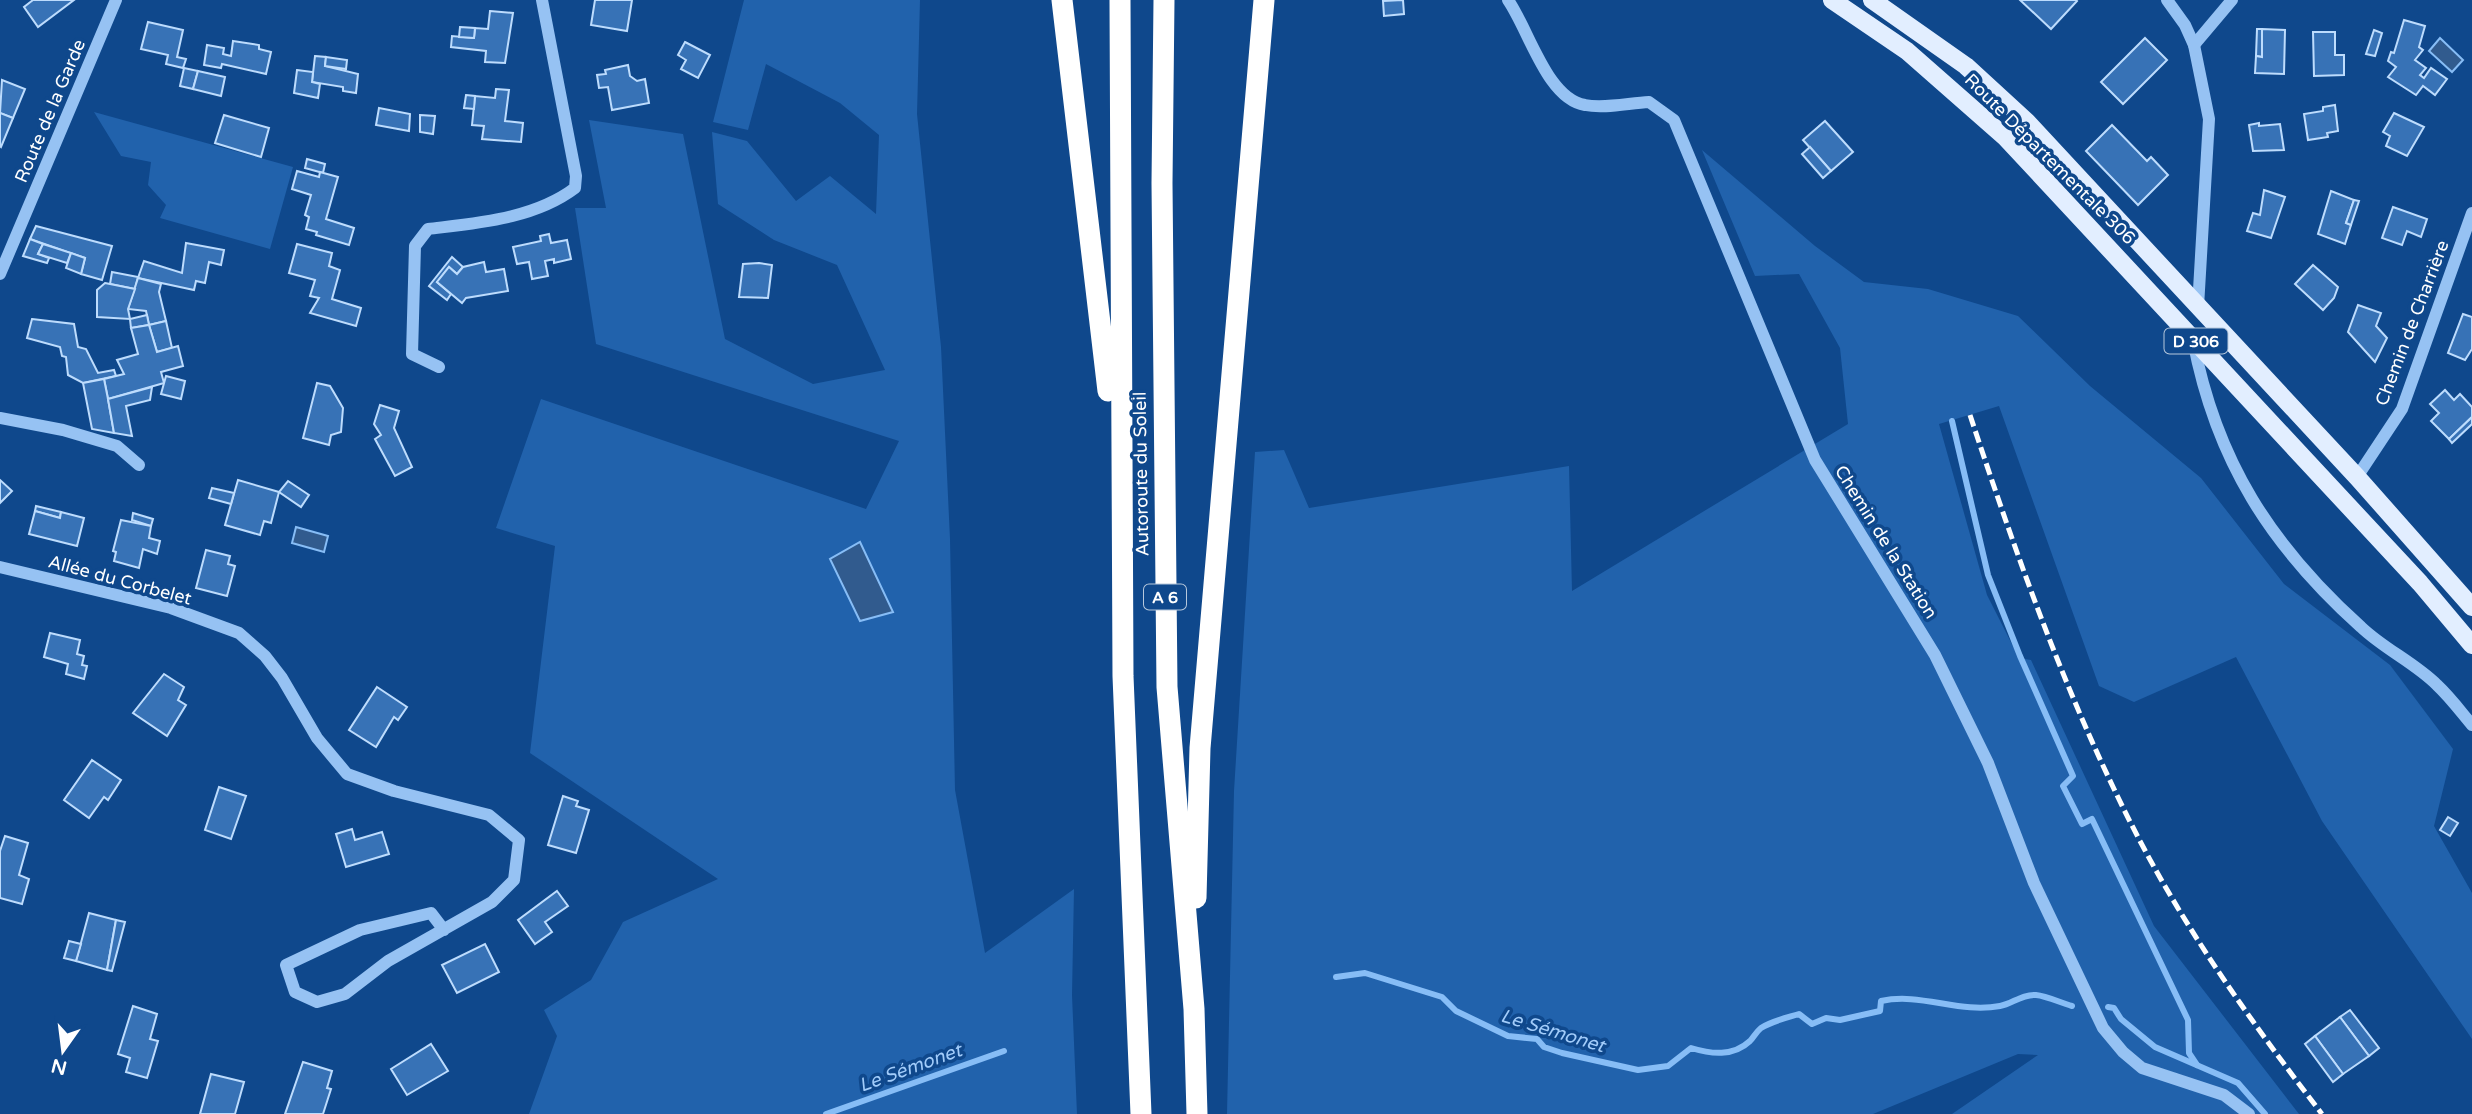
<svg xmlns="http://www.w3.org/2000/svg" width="2472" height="1114" font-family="'Varela Round',sans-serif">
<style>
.green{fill:#2162ac}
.water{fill:#315b8e;stroke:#87bdf6;stroke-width:2}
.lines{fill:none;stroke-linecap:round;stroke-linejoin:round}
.stream{stroke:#87bdf6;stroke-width:6}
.building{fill:#3772b6;stroke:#bddcfd;stroke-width:2}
.minor{stroke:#96c2f3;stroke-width:12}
.major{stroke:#e2eeff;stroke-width:18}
.highway{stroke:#fff;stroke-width:21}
.rail{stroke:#fff;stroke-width:5;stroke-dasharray:12 5;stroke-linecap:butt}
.labels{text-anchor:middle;stroke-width:7;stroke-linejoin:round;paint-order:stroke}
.shield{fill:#0f488c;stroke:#b7c8dc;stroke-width:2}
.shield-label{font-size:16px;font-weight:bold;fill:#fff}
.street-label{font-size:18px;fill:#fff;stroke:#0f488c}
.water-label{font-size:19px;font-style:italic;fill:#a2ccfa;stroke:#0f488c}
</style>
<rect width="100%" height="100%" fill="#0f488c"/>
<!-- green -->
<g class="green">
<polygon points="744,0 920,0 917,114 941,347 950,539 955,790 985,953 1074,889 1072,995 1077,1114 529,1114 557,1036 544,1010 591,980 623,922 718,879 530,753 555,546 496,528 541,399 866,509 899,441 596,344 575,208 606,208 589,120 683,134 725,339 813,384 885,370 837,265 774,240 718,204 712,132 747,141 796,201 830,176 876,214 879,135 840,103 766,64 748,130 713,122"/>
<polygon points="94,112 293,167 270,249 160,218 166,205 148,185 151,162 121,156"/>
<polygon points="1702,150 1815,246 1864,282 1928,289 2018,316 2090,386 2201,478 2284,584 2390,665 2453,749 2434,826 2472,893 2472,1039 2322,821 2236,657 2134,702 2099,686 1999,406 1939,424 1987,595 2019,658 2031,660 2154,926 2299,1114 1952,1114 2038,1055 2018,1054 1873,1114 1227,1114 1234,791 1255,452 1284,450 1309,508 1569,466 1572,591 1848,424 1840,348 1799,274 1755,276"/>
</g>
<!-- water -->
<g class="water">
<polygon points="2440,38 2463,60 2452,72 2429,51"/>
<polygon points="296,527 328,536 324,552 292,543"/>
<polygon points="860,542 893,612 860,621 830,559"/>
</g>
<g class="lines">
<!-- stream -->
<g class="stream">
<polyline points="1952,421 1988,575 2020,656 2073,776 2063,786 2082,824 2092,819 2188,1020 2189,1053 2197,1065"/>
<path d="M1336,977L1365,973L1442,997L1456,1011L1508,1036L1537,1039L1544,1047L1562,1053L1638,1070L1668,1066L1691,1048C1711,1054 1733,1057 1750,1041C1754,1037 1756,1032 1761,1028C1772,1021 1786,1018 1799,1014L1812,1024L1826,1018L1840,1020L1880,1011L1881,1001C1921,992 1959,1014 2000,1006C2012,1004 2022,994 2036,995C2047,996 2061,1003 2072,1006"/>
<polyline points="2108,1007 2114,1008 2121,1019 2155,1047 2238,1083 2265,1114"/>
<polyline points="826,1114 1004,1051"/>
</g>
</g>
<!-- building -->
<g class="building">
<polygon points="33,0 74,0 38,27 24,7"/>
<polygon points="595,0 632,0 627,31 591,25"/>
<polygon points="1403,0 1404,14 1384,16 1383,1"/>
<polygon points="2020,0 2076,0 2077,1 2051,29"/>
<polygon points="490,11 513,13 505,63 485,62 486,51 451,47 452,36 474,38 475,28 488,29"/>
<polygon points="2404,20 2425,26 2419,47 2423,50 2415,60 2426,68 2420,75 2424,78 2431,68 2447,79 2435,95 2423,86 2416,95 2388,77 2396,67 2388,61 2391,52 2394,53"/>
<polygon points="148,22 183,30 177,57 186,59 183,68 166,64 168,55 141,49"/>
<polygon points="460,27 475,28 474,38 459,37"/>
<polygon points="2257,29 2262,29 2262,57 2256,56"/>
<polygon points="2262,29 2285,30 2284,74 2255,73 2256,56 2262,57"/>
<polygon points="2374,30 2382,33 2375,56 2366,54"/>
<polygon points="2313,32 2335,32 2335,55 2344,55 2344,75 2314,76"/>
<polygon points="2145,38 2167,60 2123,104 2101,82"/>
<polygon points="233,41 259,45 259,49 271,52 266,74 222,64 221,68 204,65 207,45 224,48 223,54 231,56"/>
<polygon points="685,42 710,55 698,78 681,69 686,60 678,55"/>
<polygon points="315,56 326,57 325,66 358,74 356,93 343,91 343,87 312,82"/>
<polygon points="326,57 347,60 346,69 325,66"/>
<polygon points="628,65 630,76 637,81 645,79 649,103 612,110 608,87 599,88 597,75 606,74 605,70"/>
<polygon points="184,68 198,71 193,89 180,86"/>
<polygon points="297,70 313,72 312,82 320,84 318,98 294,93"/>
<polygon points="198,71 225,77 221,96 193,89"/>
<polygon points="2,80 25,89 13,118 0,113"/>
<polygon points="496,89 509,90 505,121 523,123 521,142 482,139 484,126 472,125 475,96 495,98"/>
<polygon points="466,95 475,96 474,109 464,108"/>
<polygon points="2335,105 2338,131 2327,133 2328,137 2308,140 2304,114 2323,111 2323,107"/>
<polygon points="379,108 410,114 409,131 376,125"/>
<polygon points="0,113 13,118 1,147 0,146"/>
<polygon points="2394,113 2424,127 2407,156 2386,146 2390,136 2383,132"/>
<polygon points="224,115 269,128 261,157 215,143"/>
<polygon points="420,115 435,116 433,134 420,132"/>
<polygon points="1825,121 1853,152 1831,171 1803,140"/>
<polygon points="2259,123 2259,126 2280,124 2284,150 2253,151 2249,125"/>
<polygon points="2112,125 2147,161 2151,157 2168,175 2138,205 2086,151"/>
<polygon points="1810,147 1831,171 1823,178 1802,154"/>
<polygon points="307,159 325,164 323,173 305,168"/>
<polygon points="297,171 319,177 320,172 338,177 326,219 354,228 349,245 316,235 317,232 306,229 309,217 305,215 311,195 292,189"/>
<polygon points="2264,190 2285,197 2271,238 2247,231 2253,213 2260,215"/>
<polygon points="2331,191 2354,200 2346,223 2351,225 2345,244 2318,234"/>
<polygon points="2354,200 2359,201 2351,225 2346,223"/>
<polygon points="2393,207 2427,219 2421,237 2407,231 2402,245 2382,238"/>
<polygon points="36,226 112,246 102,280 81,274 85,258 30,239"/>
<polygon points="549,234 551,243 567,240 571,259 554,263 554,259 545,261 548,276 532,279 529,262 517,264 513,247 541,241 540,236"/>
<polygon points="30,239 43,244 38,254 49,258 47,263 23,256"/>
<polygon points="186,243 224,250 221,265 209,262 205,283 196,281 194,290 138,278 144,261 182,273"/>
<polygon points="43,244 71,253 67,263 38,254"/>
<polygon points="297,244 332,253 329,266 340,270 332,299 361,308 356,326 310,313 319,298 310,296 315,280 289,273"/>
<polygon points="71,253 85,258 81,274 66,268"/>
<polygon points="452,257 463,267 457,274 449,267 437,282 451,294 447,300 429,286"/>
<polygon points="484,262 486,272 504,269 508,291 466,298 462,303 437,282 449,267 457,274 463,267"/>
<polygon points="759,263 772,265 768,298 739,297 743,264"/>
<polygon points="2313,265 2338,287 2334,298 2323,310 2295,284"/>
<polygon points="112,272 138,277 135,289 110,284"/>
<polygon points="138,278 161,284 159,292 166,321 149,325 146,311 128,309"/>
<polygon points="105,283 135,289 128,309 130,319 97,317 97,290"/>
<polygon points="2358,305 2381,313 2376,326 2387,338 2375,362 2348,332"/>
<polygon points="2463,314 2472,317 2472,349 2465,360 2448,353"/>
<polygon points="147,315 149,325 131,328 130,319"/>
<polygon points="32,319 74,324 78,347 86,349 98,373 114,370 116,376 83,383 68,375 66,357 62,356 60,347 27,338"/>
<polygon points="166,321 172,348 157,352 149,325"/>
<polygon points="149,325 157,352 178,346 183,366 161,372 164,383 108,399 104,379 124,374 117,360 138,354 131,328"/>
<polygon points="166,376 185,381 181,399 161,394"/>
<polygon points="104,379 108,399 114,433 92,429 83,383"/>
<polygon points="317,383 330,386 343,408 341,432 331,435 329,445 303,438"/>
<polygon points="152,387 150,400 126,406 132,436 114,433 108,399"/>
<polygon points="2445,390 2454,400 2460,394 2472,407 2472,417 2449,439 2431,421 2439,413 2430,404"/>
<polygon points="380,405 399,411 394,428 412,467 395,476 375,439 381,435 374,424"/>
<polygon points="2472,417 2472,424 2452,443 2449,439"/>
<polygon points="0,480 12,491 0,503"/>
<polygon points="238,480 279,492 271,523 264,521 260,535 225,525"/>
<polygon points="288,481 309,495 301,507 279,492"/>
<polygon points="212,488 234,493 231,504 209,498"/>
<polygon points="36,506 61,512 60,518 35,511"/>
<polygon points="35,511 60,518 61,512 84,518 77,546 29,534"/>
<polygon points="133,513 153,519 151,526 132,520"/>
<polygon points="121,520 151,526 149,538 160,541 157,554 143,549 139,568 114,561 116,552 113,551"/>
<polygon points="206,550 230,556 228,564 235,566 227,596 196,588"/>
<polygon points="50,633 80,640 77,654 84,656 82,665 87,666 84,679 66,674 68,664 44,657"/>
<polygon points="164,674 184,687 178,700 186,705 167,736 133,713"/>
<polygon points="377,687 407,707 398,720 394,717 376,747 349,730"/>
<polygon points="92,760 121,780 108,800 104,797 89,818 64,800"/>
<polygon points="219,787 246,796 231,839 205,830"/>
<polygon points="563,796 578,801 576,806 589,810 576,853 548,845"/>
<polygon points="2448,817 2458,823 2450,836 2440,830"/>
<polygon points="352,829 355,840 382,832 389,854 346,867 336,834"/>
<polygon points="5,836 28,843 19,875 29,879 22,904 0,898 0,851"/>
<polygon points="557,891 568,906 545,922 552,932 535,944 518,920"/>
<polygon points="89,913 116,920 107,970 76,961"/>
<polygon points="116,920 125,922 112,971 107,970"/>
<polygon points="69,941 81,944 76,961 64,958"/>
<polygon points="485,944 499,972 457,993 442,965"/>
<polygon points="133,1006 157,1014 150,1039 158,1041 147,1078 126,1072 130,1058 118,1054"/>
<polygon points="2350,1010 2379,1048 2369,1056 2340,1017"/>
<polygon points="2340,1017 2369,1056 2343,1074 2315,1036"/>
<polygon points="2315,1036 2343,1074 2333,1082 2305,1044"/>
<polygon points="431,1044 448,1071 407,1095 391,1069"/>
<polygon points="303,1062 332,1071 327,1088 331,1089 323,1114 285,1114"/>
<polygon points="211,1074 244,1082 235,1114 200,1114"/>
</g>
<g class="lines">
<!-- minor -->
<g class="minor">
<path d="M1508,0C1529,30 1547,99 1585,105C1604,109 1629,103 1649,102L1674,120L1815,460L1935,655L1988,763L2034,883L2103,1028L2123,1052L2142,1068L2224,1095L2249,1114"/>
<polyline points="2167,0 2185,25 2194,45 2209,119 2198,307"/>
<polyline points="2194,45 2232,0"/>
<polyline points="0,274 116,0"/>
<path d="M2193,340C2216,461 2271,546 2361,627C2384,649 2415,663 2437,685C2450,697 2461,712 2472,725"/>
<path d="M439,367L412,354L415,246L428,229C477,223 534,219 575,188L576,176L542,0"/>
<polyline points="0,418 63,430 117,446 139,465"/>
<polyline points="2357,477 2402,409 2472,213"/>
<polyline points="0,567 171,608 239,633 265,656 282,678 317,738 347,774 394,791 489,815 519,840 514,880 492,902 388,961 345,994 317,1002 295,992 286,965 360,930 431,913 444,930"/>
</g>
<!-- major -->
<g class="major">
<polyline points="1832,0 1907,51 2006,138 2420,583 2472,645"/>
<polyline points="1872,0 1966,66 2027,122 2357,477 2472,607"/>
</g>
<!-- highway -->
<g class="highway">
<polyline points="1062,0 1108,391"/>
<polyline points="1120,0 1123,676 1141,1114"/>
<polyline points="1164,0 1162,183 1167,687 1194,1009 1197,1114"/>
<polyline points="1196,898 1200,748 1264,0"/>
</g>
<!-- rail -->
<path class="rail" d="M1970,415C2018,560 2069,705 2140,841C2191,938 2255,1027 2322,1114"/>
</g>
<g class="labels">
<!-- shield labels -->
<g class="shield">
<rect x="2164.5" y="328.5" width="63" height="25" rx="5"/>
<rect x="1144" y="584.5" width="42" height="25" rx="5"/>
</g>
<g class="shield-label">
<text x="2196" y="347">D 306</text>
<text x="1165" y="603">A 6</text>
</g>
<!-- street labels -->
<g class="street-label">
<text transform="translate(50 111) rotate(-67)" y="6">Route de la Garde</text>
<text transform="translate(2050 159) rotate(45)" y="6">Route Départementale 306</text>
<text transform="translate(2412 323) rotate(-69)" y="6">Chemin de Charrière</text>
<text transform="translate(1141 474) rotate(-91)" y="6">Autoroute du Soleil</text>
<text transform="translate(1886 542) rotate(58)" y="6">Chemin de la Station</text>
<text transform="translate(120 580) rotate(15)" y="6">Allée du Corbelet</text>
</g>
<!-- water labels -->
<g class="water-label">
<text transform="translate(1553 1030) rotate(17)" y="7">Le Sémonet</text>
<text transform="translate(910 1067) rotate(-20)" y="7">Le Sémonet</text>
</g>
</g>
<!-- north arrow -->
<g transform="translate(63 1051) rotate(194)" stroke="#0f488c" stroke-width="5" paint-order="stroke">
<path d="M0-5L12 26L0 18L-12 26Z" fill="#ffffff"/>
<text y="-10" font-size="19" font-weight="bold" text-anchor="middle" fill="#ffffff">N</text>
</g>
</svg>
